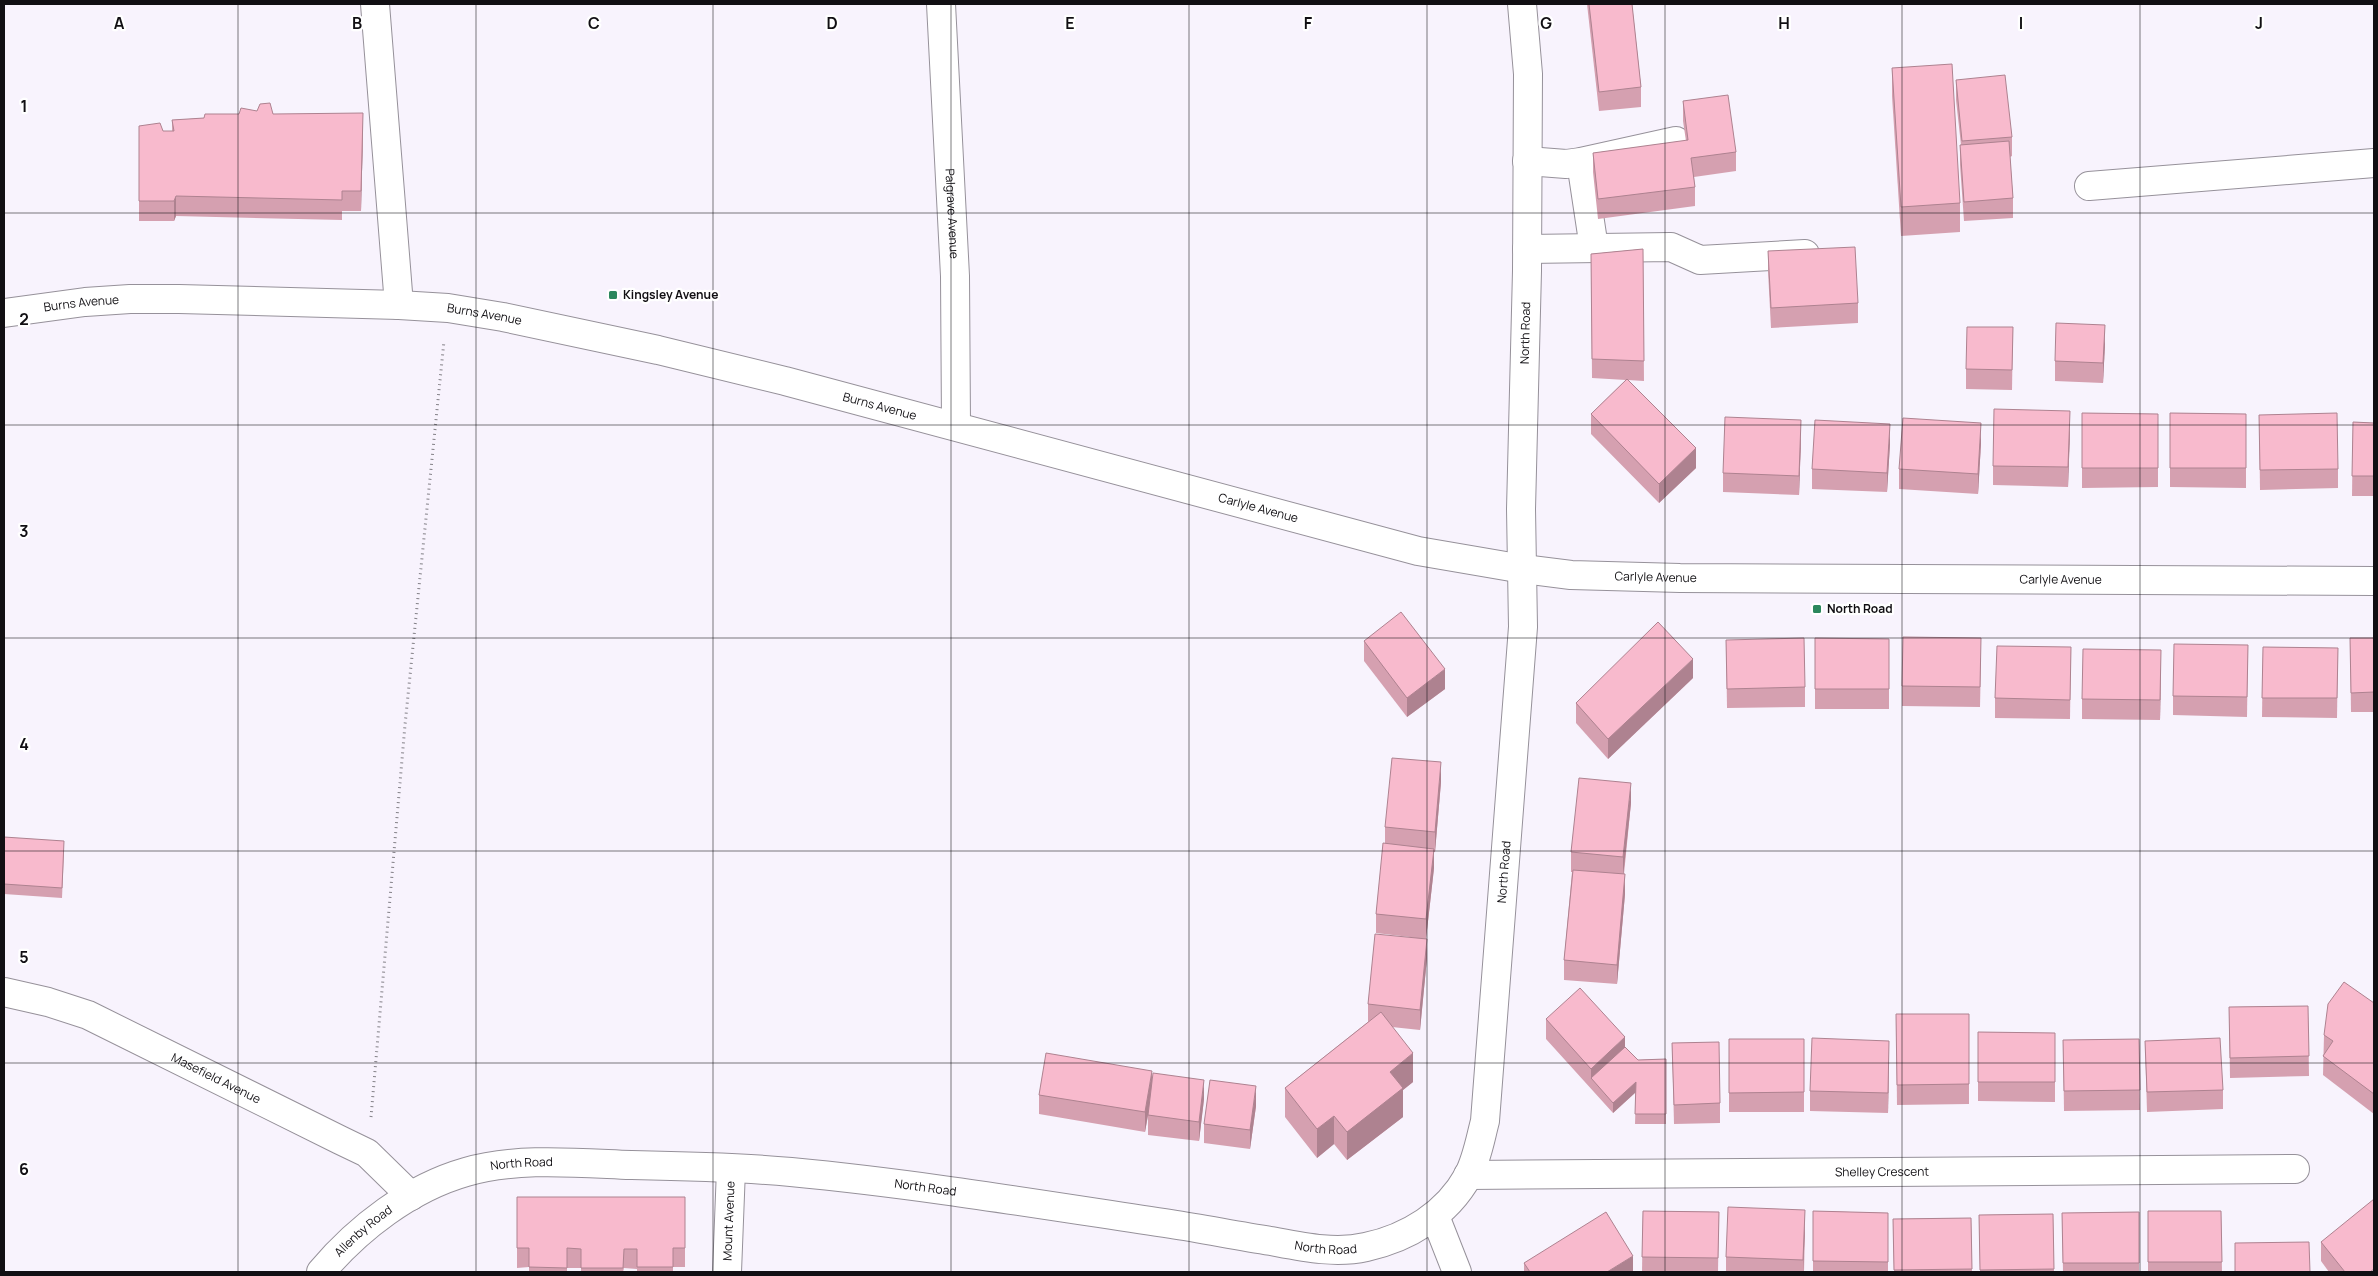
<svg xmlns="http://www.w3.org/2000/svg" width="2378" height="1276" font-family="Manrope,sans-serif">
<style>
.lines{fill:none;stroke-linecap:round;stroke-linejoin:round}
.minor-casing{stroke:#96919a;stroke-width:30}
.path{stroke:#838087;stroke-width:3;stroke-dasharray:1 4;stroke-linecap:butt}
.minor{stroke:#fff;stroke-width:28}
.wall{fill:#d5a0b0}
.shaded-wall{fill:#ae8290}
.building{fill:#f8bacd;stroke:#ae8290}
.grid{fill:none;stroke:#110f13;stroke-width:1;stroke-opacity:0.55}
.poi-dot{fill:#2b875d;stroke:#fff;stroke-width:2}
.labels{text-anchor:middle;stroke-width:4.5;stroke-linejoin:round;paint-order:stroke}
.street-label{font-size:12px;fill:#110f13;stroke:#fff}
.poi-label{font-size:12px;font-weight:bold;fill:#110f13;stroke:#fff;text-anchor:start}
.grid-label{font-size:16px;text-anchor:middle;font-weight:bold;fill:#110f13;stroke:#fff;stroke-width:4.5;stroke-linejoin:round;paint-order:stroke}
</style>
<rect width="100%" height="100%" fill="#f8f3fd"/>
<g class="lines">
<!-- minor casing -->
<g class="minor-casing">
<g id="minor">
<polyline points="375,4 399,305"/>
<path id="s1" d="M941,4L955,276L956,425"/>
<polyline points="1527,161 1566,164 1581,162 1676,141"/>
<polyline points="1581,162 1594,248"/>
<polyline points="2089,186 2374,163"/>
<polyline points="1527,249 1671,247 1700,260 1805,254"/>
<path id="s2" d="M4,313L85,302L130,299H179L399,305L448,308L503,317L658,350L785,381L1418,551L1523,569L1571,575L1680,578L2374,581"/>
<path id="s3" d="M4,992L48,1002L88,1015L340,1140L367,1153L411,1196"/>
<path id="s4" d="M1468,1175L2295,1169"/>
<polyline points="1435,1216 1457,1272"/>
<path id="s5" d="M321,1272C358,1228 410,1188 466,1172C516,1157 579,1163 631,1165C684,1166 738,1167 791,1172C918,1184 1044,1205 1171,1224C1204,1229 1238,1236 1271,1241C1303,1247 1335,1254 1366,1247C1408,1238 1447,1214 1468,1176C1477,1159 1480,1140 1485,1121L1523,627L1521,509L1527,271L1528,74L1522,4"/>
<path id="s6" d="M727,1272L731,1169"/>
</g>
</g>
<!-- path -->
<polyline class="path" points="371,1117 405,725 444,341"/>
<!-- minor -->
<use href="#minor" class="minor"/>
</g>
<!-- wall -->
<g class="wall">
<polygon points="1587,4 1632,4 1641,87 1641,107 1599,111"/>
<polygon points="1892,68 1960,203 1960,232 1901,236 1892,96"/>
<polygon points="1956,80 2012,137 2012,156 2010,157 2013,198 2013,218 1964,221 1960,165 1960,145 1961,145 1956,100"/>
<polygon points="1683,101 1736,152 1736,171 1694,177 1695,187 1695,206 1598,219 1593,172 1593,153 1686,141 1683,121"/>
<polygon points="273,114 363,133 361,211 342,211 342,220 176,216 174,221 139,221 139,126 163,131 172,131 172,120"/>
<polygon points="1643,249 1644,381 1628,380 1696,468 1659,503 1591,434 1591,414 1626,380 1592,378 1591,254"/>
<polygon points="1768,251 1858,303 1858,323 1771,328 1768,271"/>
<polygon points="2013,327 2012,390 1966,389 1966,369"/>
<polygon points="2105,344 2103,383 2055,381 2055,361"/>
<polygon points="2082,413 2158,414 2158,487 2082,488"/>
<polygon points="2170,413 2246,414 2246,488 2170,487"/>
<polygon points="2259,415 2338,469 2338,488 2260,490"/>
<polygon points="2353,422 2374,423 2374,496 2352,496"/>
<polygon points="2070,431 2068,487 1993,485 1993,466"/>
<polygon points="1801,439 1799,495 1723,492 1723,473"/>
<polygon points="1981,443 1978,494 1899,489 1899,469"/>
<polygon points="1890,444 1887,492 1812,489 1812,469"/>
<polygon points="1815,638 1889,639 1889,709 1815,709"/>
<polygon points="2350,638 2374,638 2374,712 2351,712"/>
<polygon points="1726,640 1805,687 1805,707 1727,708"/>
<polygon points="1364,641 1445,689 1407,717 1364,661"/>
<polygon points="2248,645 2247,717 2173,715 2173,696"/>
<polygon points="2071,647 2070,719 1995,718 1995,698"/>
<polygon points="2263,647 2338,648 2337,718 2262,717"/>
<polygon points="1981,658 1980,707 1902,706 1902,686"/>
<polygon points="2161,670 2160,720 2082,719 2082,699"/>
<polygon points="1693,678 1608,759 1576,723 1576,703"/>
<polygon points="1441,782 1435,852 1434,852 1434,868 1426,939 1427,958 1420,1030 1392,1027 1413,1082 1403,1090 1403,1117 1347,1160 1334,1144 1317,1158 1285,1117 1285,1088 1368,1022 1368,1004 1410,937 1376,933 1376,914 1385,843 1385,827"/>
<polygon points="1631,803 1624,874 1625,894 1617,984 1564,980 1564,960 1572,872 1571,872 1571,852"/>
<polygon points="4,837 64,851 62,898 4,894"/>
<polygon points="2374,1003 2374,1114 2323,1075 2324,1035"/>
<polygon points="2308,1006 2309,1076 2230,1078 2229,1007"/>
<polygon points="1896,1014 1969,1014 1969,1104 1897,1105"/>
<polygon points="1546,1019 1625,1047 1638,1060 1666,1059 1666,1124 1635,1124 1636,1092 1613,1113 1546,1039"/>
<polygon points="1978,1032 2055,1033 2055,1102 1978,1101"/>
<rect x="1729" y="1039" width="75" height="73"/>
<polygon points="2139,1039 2140,1110 2064,1111 2063,1040"/>
<polygon points="2145,1041 2223,1090 2223,1109 2147,1112"/>
<polygon points="1672,1043 1720,1103 1720,1123 1674,1124"/>
<polygon points="1889,1060 1888,1113 1810,1111 1810,1091"/>
<polygon points="1152,1085 1204,1099 1199,1141 1148,1135 1148,1115 1150,1105 1145,1132 1039,1114 1039,1095"/>
<polygon points="1256,1106 1250,1149 1204,1143 1204,1124"/>
<polygon points="517,1197 685,1197 685,1267 673,1267 673,1272 637,1272 637,1269 624,1268 623,1272 581,1272 581,1268 567,1268 567,1272 529,1272 529,1267 517,1268"/>
<polygon points="1643,1211 1719,1212 1718,1272 1642,1272"/>
<polygon points="1813,1211 1888,1213 1888,1272 1813,1272"/>
<polygon points="2148,1211 2221,1211 2222,1272 2148,1272"/>
<polygon points="2139,1212 2139,1272 2063,1272 2062,1213"/>
<polygon points="2053,1214 2054,1272 1980,1272 1979,1215"/>
<polygon points="1971,1218 1972,1272 1894,1272 1893,1219"/>
<polygon points="1805,1230 1804,1272 1726,1272 1726,1257"/>
<polygon points="2321,1242 2374,1272 2329,1272 2321,1261"/>
<polygon points="1524,1263 1633,1272 1524,1272"/>
</g>
<!-- shaded-wall -->
<g class="shaded-wall">
<polygon points="363,113 363,133 361,211 361,191"/>
<polygon points="176,196 176,216 174,221 174,201"/>
<polygon points="2105,325 2105,344 2103,383 2103,363"/>
<polygon points="2070,411 2070,431 2068,487 2068,467"/>
<polygon points="1801,420 1801,439 1799,495 1799,476"/>
<polygon points="1981,423 1981,443 1978,494 1978,474"/>
<polygon points="1890,424 1890,444 1887,492 1887,473"/>
<polygon points="1696,448 1696,468 1659,503 1659,484"/>
<polygon points="2161,650 2161,670 2160,720 2160,700"/>
<polygon points="1693,659 1693,678 1608,759 1608,739"/>
<polygon points="1445,669 1445,689 1407,717 1407,698"/>
<polygon points="1441,762 1441,782 1435,852 1435,832"/>
<polygon points="1631,783 1631,803 1623,877 1623,857"/>
<polygon points="1434,849 1434,868 1426,939 1426,919"/>
<polygon points="1625,874 1625,894 1617,984 1617,965"/>
<polygon points="1427,939 1427,958 1420,1030 1420,1010"/>
<polygon points="1625,1037 1625,1057 1591,1078 1591,1069"/>
<polygon points="1889,1041 1889,1060 1888,1113 1888,1093"/>
<polygon points="1413,1053 1413,1082 1403,1090 1403,1117 1347,1160 1347,1132 1390,1072"/>
<polygon points="1152,1071 1152,1091 1145,1132 1145,1112"/>
<polygon points="1204,1080 1204,1099 1199,1141 1199,1122"/>
<polygon points="1636,1082 1636,1092 1613,1113 1613,1103"/>
<polygon points="1256,1086 1256,1106 1250,1149 1250,1130"/>
<polygon points="1334,1116 1334,1144 1317,1158 1317,1129"/>
<polygon points="1805,1210 1805,1230 1803,1272 1803,1260"/>
<polygon points="1633,1256 1633,1272 1607,1272"/>
</g>
<!-- building -->
<g class="building">
<polygon points="1589,4 1632,4 1641,87 1599,92"/>
<polygon points="1952,64 1960,203 1901,207 1892,68"/>
<polygon points="2005,75 2012,137 1962,141 1956,80"/>
<polygon points="1728,95 1736,152 1691,158 1695,187 1598,199 1593,153 1688,140 1683,101"/>
<polygon points="270,103 273,114 363,113 361,191 342,191 342,200 176,196 174,201 139,201 139,126 160,123 163,131 174,131 172,120 204,118 205,114 239,114 241,108 257,111 260,104"/>
<polygon points="2009,141 2013,198 1964,202 1960,145"/>
<polygon points="1855,247 1858,303 1771,308 1768,251"/>
<polygon points="1643,249 1644,361 1592,359 1591,254"/>
<polygon points="2056,323 2105,325 2103,363 2055,361"/>
<polygon points="1967,327 2013,327 2012,370 1966,369"/>
<polygon points="1627,379 1696,448 1659,484 1591,414"/>
<polygon points="1994,409 2070,411 2068,467 1993,466"/>
<polygon points="2082,413 2158,414 2158,468 2082,468"/>
<polygon points="2170,413 2246,414 2246,468 2170,468"/>
<polygon points="2337,413 2338,469 2260,470 2259,415"/>
<polygon points="1725,417 1801,420 1799,476 1723,473"/>
<polygon points="1903,418 1981,423 1978,474 1899,469"/>
<polygon points="1815,420 1890,424 1887,473 1812,469"/>
<polygon points="2353,422 2374,423 2374,476 2352,476"/>
<polygon points="1401,612 1445,669 1407,698 1364,641"/>
<polygon points="1658,622 1693,659 1608,739 1576,703"/>
<polygon points="1903,637 1981,638 1980,687 1902,686"/>
<polygon points="1804,638 1805,687 1727,689 1726,640"/>
<polygon points="1815,638 1889,639 1889,689 1815,689"/>
<polygon points="2350,638 2374,638 2374,692 2351,693"/>
<polygon points="2174,644 2248,645 2247,697 2173,696"/>
<polygon points="1997,646 2071,647 2070,700 1995,698"/>
<polygon points="2263,647 2338,648 2337,698 2262,698"/>
<polygon points="2083,649 2161,650 2160,700 2082,699"/>
<polygon points="1392,758 1441,762 1435,832 1385,827"/>
<polygon points="1579,778 1631,783 1623,857 1571,852"/>
<polygon points="4,837 64,841 62,888 4,884"/>
<polygon points="1383,843 1434,849 1426,919 1376,914"/>
<polygon points="1573,870 1625,874 1617,965 1564,960"/>
<polygon points="1375,934 1427,939 1420,1010 1368,1004"/>
<polygon points="2344,982 2374,1003 2374,1094 2323,1056 2333,1041 2324,1035 2328,1004"/>
<polygon points="1580,988 1625,1037 1591,1069 1546,1019"/>
<polygon points="2308,1006 2309,1056 2230,1058 2229,1007"/>
<polygon points="1381,1012 1413,1053 1390,1072 1403,1088 1347,1132 1334,1116 1317,1129 1285,1088"/>
<polygon points="1896,1014 1969,1014 1969,1084 1897,1085"/>
<polygon points="1978,1032 2055,1033 2055,1082 1978,1082"/>
<polygon points="1812,1038 1889,1041 1888,1093 1810,1091"/>
<polygon points="2220,1038 2223,1090 2147,1092 2145,1041"/>
<polygon points="1729,1039 1804,1039 1804,1092 1729,1093"/>
<polygon points="2139,1039 2140,1090 2064,1091 2063,1040"/>
<polygon points="1719,1042 1720,1103 1674,1105 1672,1043"/>
<polygon points="1625,1047 1638,1060 1666,1059 1666,1114 1635,1114 1636,1082 1613,1103 1591,1078"/>
<polygon points="1046,1053 1152,1071 1145,1112 1039,1095"/>
<polygon points="1153,1073 1204,1080 1199,1122 1148,1115"/>
<polygon points="1210,1080 1256,1086 1250,1130 1204,1124"/>
<polygon points="517,1197 685,1197 685,1248 673,1248 673,1267 637,1267 637,1249 624,1249 623,1268 581,1268 581,1249 567,1248 567,1268 529,1267 529,1248 517,1248"/>
<polygon points="2374,1199 2374,1269 2370,1272 2345,1272 2321,1242"/>
<polygon points="1728,1207 1805,1210 1803,1260 1726,1257"/>
<polygon points="1643,1211 1719,1212 1718,1258 1642,1257"/>
<polygon points="1813,1211 1888,1213 1888,1262 1813,1261"/>
<polygon points="2148,1211 2221,1211 2222,1262 2148,1262"/>
<polygon points="1606,1212 1633,1256 1607,1272 1530,1272 1524,1263"/>
<polygon points="2139,1212 2139,1263 2063,1263 2062,1213"/>
<polygon points="2053,1214 2054,1269 1980,1270 1979,1215"/>
<polygon points="1971,1218 1972,1269 1894,1270 1893,1219"/>
<polygon points="2309,1242 2310,1272 2235,1272 2235,1243"/>
</g>
<!-- grid -->
<path class="grid" d="M238,4V1272M476,4V1272M713,4V1272M951,4V1272M1189,4V1272M1427,4V1272M1665,4V1272M1902,4V1272M2140,4V1272M4,213H2374M4,425H2374M4,638H2374M4,851H2374M4,1063H2374"/>
<!-- markers -->
<g class="poi-dot">
<rect x="608" y="290" width="10" height="10" rx="2.5"/>
<rect x="1812" y="604" width="10" height="10" rx="2.5"/>
</g>
<g class="labels">
<!-- street labels -->
<g class="street-label">
<text dy="4" stroke="none"><textPath href="#s1" startOffset="210">Palgrave Avenue</textPath></text>
<text dy="4" stroke="none"><textPath href="#s2" startOffset="78">Burns Avenue</textPath></text>
<text dy="4" stroke="none"><textPath href="#s2" startOffset="482">Burns Avenue</textPath></text>
<text dy="4" stroke="none"><textPath href="#s5" startOffset="2061">North Road</textPath></text>
<text dy="4" stroke="none"><textPath href="#s2" startOffset="888">Burns Avenue</textPath></text>
<text dy="4" stroke="none"><textPath href="#s2" startOffset="1280">Carlyle Avenue</textPath></text>
<text dy="4" stroke="none"><textPath href="#s2" startOffset="1685">Carlyle Avenue</textPath></text>
<text dy="4" stroke="none"><textPath href="#s2" startOffset="2090">Carlyle Avenue</textPath></text>
<text dy="4" stroke="none"><textPath href="#s5" startOffset="1521">North Road</textPath></text>
<text dy="4" stroke="none"><textPath href="#s3" startOffset="230">Masefield Avenue</textPath></text>
<text dy="4" stroke="none"><textPath href="#s5" startOffset="235">North Road</textPath></text>
<text dy="4" stroke="none"><textPath href="#s4" startOffset="414">Shelley Crescent</textPath></text>
<text dy="4" stroke="none"><textPath href="#s5" startOffset="640">North Road</textPath></text>
<text dy="4" stroke="none"><textPath href="#s6" startOffset="51">Mount Avenue</textPath></text>
<text dy="4" stroke="none"><textPath href="#s5" startOffset="59">Allenby Road</textPath></text>
<text dy="4" stroke="none"><textPath href="#s5" startOffset="1045">North Road</textPath></text>
</g>
<!-- poi labels -->
<g class="poi-label">
<text x="623" y="299">Kingsley Avenue</text>
<text x="1827" y="613">North Road</text>
</g>
</g>
<g class="grid-label">
<text x="119" y="29">A</text>
<text x="357" y="29">B</text>
<text x="594" y="29">C</text>
<text x="832" y="29">D</text>
<text x="1070" y="29">E</text>
<text x="1308" y="29">F</text>
<text x="1546" y="29">G</text>
<text x="1784" y="29">H</text>
<text x="2021" y="29">I</text>
<text x="2259" y="29">J</text>
<text x="24" y="112">1</text>
<text x="24" y="325">2</text>
<text x="24" y="537">3</text>
<text x="24" y="750">4</text>
<text x="24" y="963">5</text>
<text x="24" y="1175">6</text>
</g>
<!-- border -->
<rect width="2378" height="1276" fill="none" stroke="#110f13" stroke-width="10"/>
</svg>
